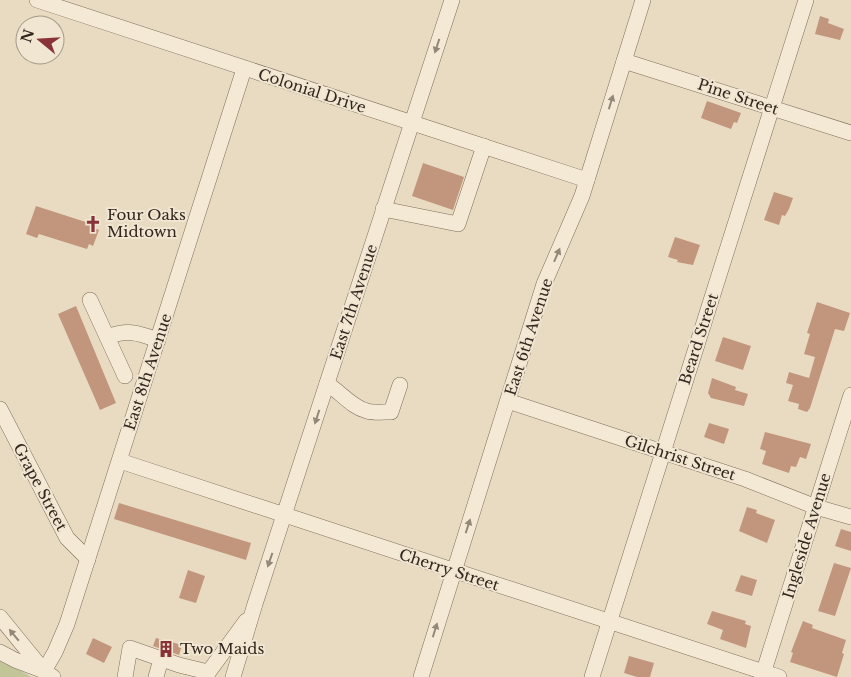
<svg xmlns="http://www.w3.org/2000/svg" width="851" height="677" font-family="'Libre Baskerville',serif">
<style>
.green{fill:#c2c598}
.building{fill:#c2967d}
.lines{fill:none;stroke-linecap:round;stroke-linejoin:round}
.minor-casing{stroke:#806d5c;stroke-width:16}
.minor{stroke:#f4e9d4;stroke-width:15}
.oneway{fill:#938879}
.labels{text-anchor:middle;stroke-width:4;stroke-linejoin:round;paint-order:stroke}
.street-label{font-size:15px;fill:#32261e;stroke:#f0e6d1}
.poi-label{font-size:15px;fill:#32261e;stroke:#f0e6d1;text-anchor:start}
</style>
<rect width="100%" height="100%" fill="#e8dbc2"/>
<!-- green -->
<polygon class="green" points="0,658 31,677 0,677"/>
<!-- building -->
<g class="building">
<polygon points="820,16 829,19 828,23 844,29 840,40 815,34"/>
<polygon points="707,101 741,113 737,123 734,122 731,129 701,118"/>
<polygon points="423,163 464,177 453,210 412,196"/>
<polygon points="774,192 793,198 789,209 785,216 782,215 779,225 764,220"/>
<polygon points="36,206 95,225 94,228 99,230 93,246 89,244 87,249 39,234 37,238 26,234"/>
<polygon points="675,237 700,245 693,265 677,262 678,260 668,257"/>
<polygon points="817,302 850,313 844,331 835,329 810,408 807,412 798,409 799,404 788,401 793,385 786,383 789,372 809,378 815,357 804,354 810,334 807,333"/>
<polygon points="76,306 116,403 100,410 58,314"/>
<polygon points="723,337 751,346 743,370 715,361"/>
<polygon points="712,378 736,387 735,390 748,394 744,406 711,398 708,393"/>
<polygon points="709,423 729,429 724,444 704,437"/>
<polygon points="765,432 811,444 806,459 800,457 796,467 791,466 789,473 762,464 766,451 760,449"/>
<polygon points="119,503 251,543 246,560 114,519"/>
<polygon points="747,507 757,510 756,513 775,520 767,543 739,531"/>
<polygon points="841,529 851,532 851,551 835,546"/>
<polygon points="834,563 851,568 835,616 818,611"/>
<polygon points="188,570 205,576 196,603 179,598"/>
<polygon points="741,575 757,580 752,596 735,591"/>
<polygon points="712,611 746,621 745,624 751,626 746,648 720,639 723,630 707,624"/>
<polygon points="803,621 813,625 812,628 846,640 842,653 844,654 837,677 790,662 793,653 791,652"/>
<polygon points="93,638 112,647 104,663 86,654"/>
<polygon points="156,638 182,645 179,655 153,646"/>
<polygon points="629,656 654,663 650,677 637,677 624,673"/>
</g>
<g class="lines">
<!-- minor casing -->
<g class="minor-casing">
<g id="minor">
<polyline points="37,0 587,180"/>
<polyline points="624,61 851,133"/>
<polyline points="383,209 458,224 484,146"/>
<polyline points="90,300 125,376"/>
<path d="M107,337C128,329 138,333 158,340"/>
<path d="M327,384C341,392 351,407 367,411C374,413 384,412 391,412L400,385"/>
<polyline points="508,401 745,479 816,507 851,517"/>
<polyline points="0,409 67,538 88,559"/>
<polyline points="120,461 779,677"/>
<polyline points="0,617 44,671 53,677"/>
<polyline points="0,652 15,660 44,671 55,652 67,624 244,69"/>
<polyline points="125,677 130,648 179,665 208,672"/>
<polyline points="156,677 161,659"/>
<polyline points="205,677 246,621"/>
<polyline points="233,677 255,604 452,0"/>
<polyline points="421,677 544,284 582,196 643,0"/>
<polyline points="592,677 806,0"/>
<polyline points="762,677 851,395"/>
</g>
</g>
<!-- minor -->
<use href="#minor" class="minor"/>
</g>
<!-- one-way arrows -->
<defs><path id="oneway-solid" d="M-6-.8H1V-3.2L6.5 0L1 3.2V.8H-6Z" transform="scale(1.25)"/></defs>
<g class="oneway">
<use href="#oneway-solid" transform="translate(437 46) rotate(108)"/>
<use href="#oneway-solid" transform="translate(611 102) rotate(-73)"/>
<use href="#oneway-solid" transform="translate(557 255) rotate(-67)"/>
<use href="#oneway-solid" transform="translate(317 417) rotate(108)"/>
<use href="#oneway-solid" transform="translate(468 526) rotate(-72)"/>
<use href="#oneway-solid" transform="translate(270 560) rotate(109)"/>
<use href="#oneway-solid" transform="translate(435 630) rotate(-73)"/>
<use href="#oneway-solid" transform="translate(14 635) rotate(-130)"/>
</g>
<!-- icons -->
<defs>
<g id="church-bare" transform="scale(1.35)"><path d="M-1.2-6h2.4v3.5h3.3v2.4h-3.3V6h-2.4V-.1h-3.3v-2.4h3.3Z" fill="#883338" stroke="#f0e6d1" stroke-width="2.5" paint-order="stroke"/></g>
<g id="building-bare" transform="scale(1.35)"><path d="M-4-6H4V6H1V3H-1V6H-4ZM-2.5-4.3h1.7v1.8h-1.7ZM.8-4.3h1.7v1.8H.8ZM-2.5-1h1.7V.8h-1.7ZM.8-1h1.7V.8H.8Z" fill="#883338" stroke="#f0e6d1" stroke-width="2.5" paint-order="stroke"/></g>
</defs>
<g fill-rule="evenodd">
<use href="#church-bare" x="93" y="224"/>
<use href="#building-bare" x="166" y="649"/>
</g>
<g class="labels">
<!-- street labels -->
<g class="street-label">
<text transform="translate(312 91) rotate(18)" y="5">Colonial Drive</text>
<text transform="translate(738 97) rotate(18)" y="5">Pine Street</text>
<text transform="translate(354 302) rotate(-72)" y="5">East 7th Avenue</text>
<text transform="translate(529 337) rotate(-72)" y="5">East 6th Avenue</text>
<text transform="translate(699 339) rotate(-72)" y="5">Beard Street</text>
<text transform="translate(148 372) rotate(-72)" y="5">East 8th Avenue</text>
<text transform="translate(680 458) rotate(18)" y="5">Gilchrist Street</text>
<text transform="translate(40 487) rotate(62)" y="5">Grape Street</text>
<text transform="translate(807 536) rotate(-73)" y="5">Ingleside Avenue</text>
<text transform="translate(449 570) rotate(18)" y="5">Cherry Street</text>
</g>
<!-- poi labels -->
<g class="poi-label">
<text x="107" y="220">Four Oaks<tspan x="107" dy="17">Midtown</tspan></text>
<text x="180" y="654">Two Maids</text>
</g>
</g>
<!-- north arrow -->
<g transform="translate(40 40) rotate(288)"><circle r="24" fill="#f0e6d1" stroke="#a49989"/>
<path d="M0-4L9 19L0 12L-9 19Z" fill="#883338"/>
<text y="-8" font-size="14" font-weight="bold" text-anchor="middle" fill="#32261e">N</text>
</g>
</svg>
